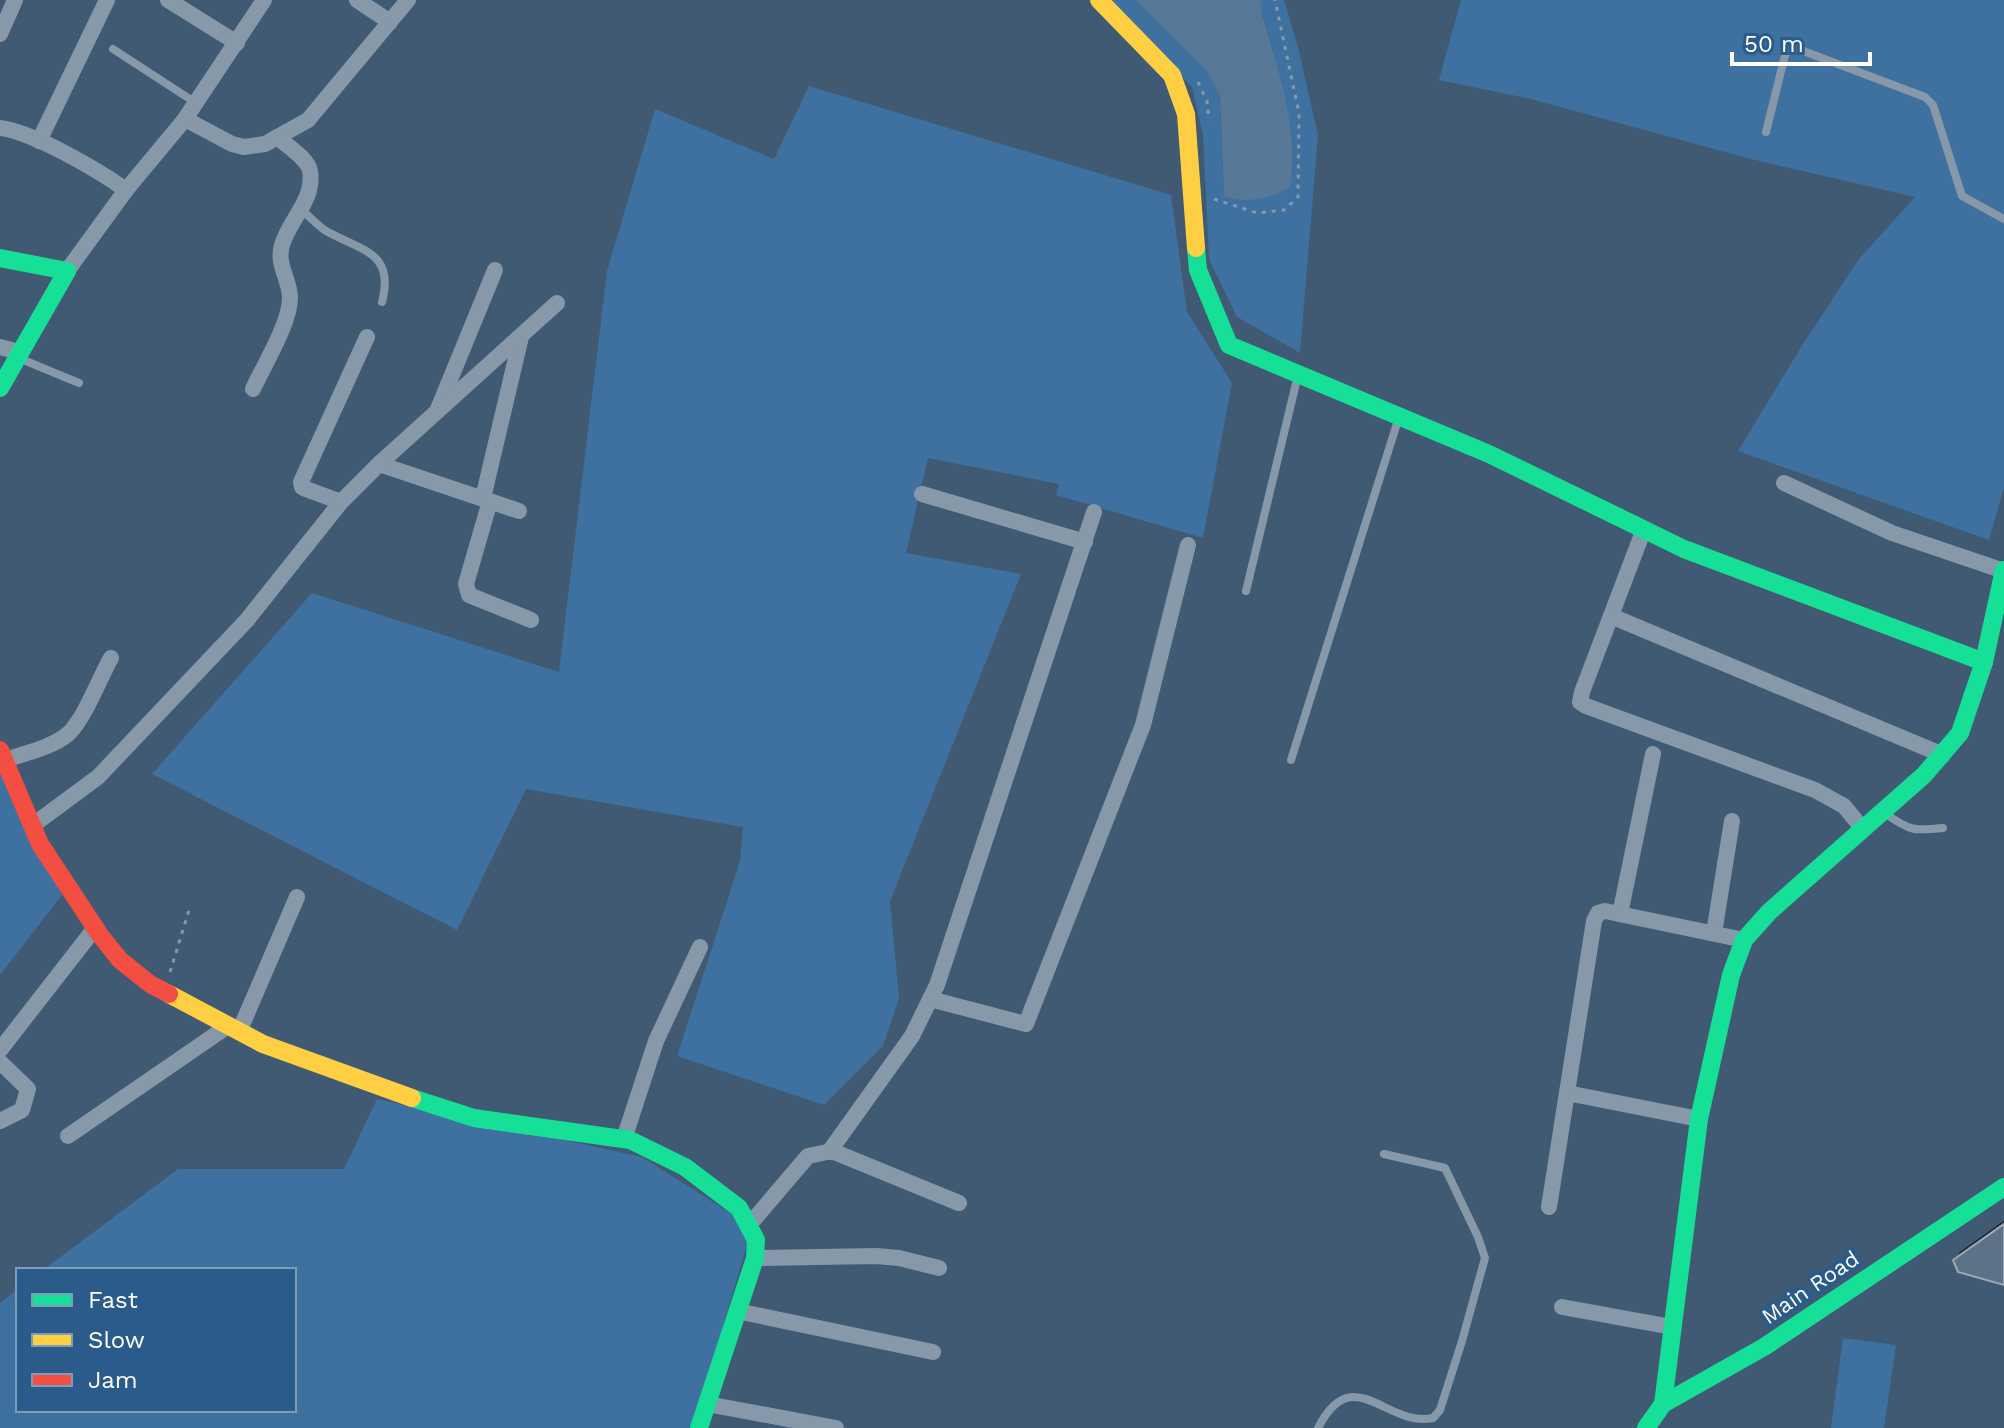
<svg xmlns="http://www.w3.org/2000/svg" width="2004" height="1428" font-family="'Work Sans',sans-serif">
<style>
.green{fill:#3e71a0}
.water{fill:#587897}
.building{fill:#5d7286;stroke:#9ba9b7;stroke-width:2;filter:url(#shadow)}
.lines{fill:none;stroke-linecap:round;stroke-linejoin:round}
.path{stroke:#8798a9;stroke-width:3;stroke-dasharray:4 6;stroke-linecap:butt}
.lane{stroke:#8798a9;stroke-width:8}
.street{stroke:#8798a9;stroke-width:16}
.fast{stroke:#16e098;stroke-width:18}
.slow{stroke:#ffcf43;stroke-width:18}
.jam{stroke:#f24e42;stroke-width:18}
.labels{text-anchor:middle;stroke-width:8;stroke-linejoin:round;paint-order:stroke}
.street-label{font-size:22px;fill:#fff;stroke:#2a5b8a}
</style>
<defs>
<filter id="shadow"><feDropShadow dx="7" dy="-7" stdDeviation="0" flood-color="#0009"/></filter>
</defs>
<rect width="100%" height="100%" fill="#405a74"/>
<!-- green -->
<g class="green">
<path d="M1108,0H1136L1206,70L1220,96L1224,195L1292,172C1292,116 1276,64 1261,11V0H1284L1298,47L1318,135L1300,353L1237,317L1209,259L1203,135L1192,87Z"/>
<polygon points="1461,0 2004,0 2004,487 1989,540 1738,451 1801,347 1859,259 1915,197 1747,158 1531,99 1439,80"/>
<polygon points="809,86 1171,195 1187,312 1232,383 1203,538 1056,495 1059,484 928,458 906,553 1021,574 890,901 899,998 883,1046 824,1105 677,1056 740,861 743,827 526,789 457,930 152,774 312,593 559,672 607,271 655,109 774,159"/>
<polygon points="0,768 62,895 0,975"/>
<polygon points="377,1099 642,1157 732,1214 748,1241 693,1428 0,1428 0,1303 18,1289 18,1410 294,1410 294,1270 43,1270 178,1169 344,1169"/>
<polygon points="1843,1338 1896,1345 1884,1428 1831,1428"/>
</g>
<!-- water -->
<path class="water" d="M1136,0H1261V11C1277,68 1300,127 1290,187C1272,199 1244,204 1224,196L1220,96L1206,70Z"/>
<!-- building -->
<polygon class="building" points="2004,1224 2004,1285 1958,1272 1953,1260"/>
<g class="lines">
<!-- path -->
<g class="path">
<polyline points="1198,82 1207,101 1209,120"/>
<polyline points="1214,199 1257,213 1284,210 1298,197 1299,113 1275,0"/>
<polyline points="170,972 190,907"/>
</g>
<!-- lane -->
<g class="lane">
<polyline points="113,49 196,103"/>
<polyline points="1766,132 1785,55 1790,50 1798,49 1925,97 1933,105 1962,196 2004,219"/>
<path d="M301,209C309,216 317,225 326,231C362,251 395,252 382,302"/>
<polyline points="21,359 79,383"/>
<polyline points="1246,591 1298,375"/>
<polyline points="1291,760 1399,417"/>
<path d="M1886,814C1910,831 1914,831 1943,828"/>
<path d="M1318,1428C1353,1359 1386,1428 1433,1418L1440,1410L1462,1341L1485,1258L1478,1237L1445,1168L1384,1154"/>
</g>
<!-- street -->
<g class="street">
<polyline points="168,0 237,43"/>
<polyline points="357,0 390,22"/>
<polyline points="0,34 15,0"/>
<polyline points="185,119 232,144 244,147 265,144 308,120 408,0"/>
<path d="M0,128C33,132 98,170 126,190"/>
<polyline points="39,141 107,0"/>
<polyline points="67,271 126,190 185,119 264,0"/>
<polyline points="0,347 19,352"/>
<path d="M253,389C264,365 290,323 290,298C290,279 276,265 282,245C289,220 315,200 310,171C308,158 287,146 277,137"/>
<polyline points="438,409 495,270"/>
<polyline points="379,464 519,511"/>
<polyline points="1784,483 1892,533 2004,571"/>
<polyline points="922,494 1085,542"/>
<polyline points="483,498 521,337"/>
<polyline points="490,501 466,584 469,595 531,620"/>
<polyline points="341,502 306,489 302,487 301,482 367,337"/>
<polyline points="1644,529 1582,692 1580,702 1586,706 1815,790 1844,806 1862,828"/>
<polyline points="1611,616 1943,755"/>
<path d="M5,760C25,753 51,748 68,734C85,718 99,679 111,658"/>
<polyline points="33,825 98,777 247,620 341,502 379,464 557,303"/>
<polyline points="1620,914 1653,754"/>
<polyline points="1714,933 1732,821"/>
<polyline points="930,999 1026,1024 1143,725 1188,545"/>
<polyline points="239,1032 297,897"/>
<polyline points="0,1050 95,928"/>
<polyline points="0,1062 28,1089 22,1110 0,1121"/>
<polyline points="1567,1093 1699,1119"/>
<polyline points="68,1136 228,1026"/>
<polyline points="624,1139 656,1041 700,947"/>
<polyline points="829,1152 912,1036 937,985 1094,512"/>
<polyline points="1549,1207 1594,921 1598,913 1605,911 1744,940"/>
<polyline points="750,1224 808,1156 832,1151 959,1203"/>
<polyline points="755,1258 876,1256 899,1258 939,1268"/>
<polyline points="1562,1307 1672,1327"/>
<polyline points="737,1311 933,1352"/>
<polyline points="707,1404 836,1428"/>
</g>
<!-- fast -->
<g class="fast">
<polyline points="1196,248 1198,270 1229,345 1489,454 1684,549 1984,662"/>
<polyline points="0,258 67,271 0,388"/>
<polyline points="412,1098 474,1118 630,1140 685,1167 739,1208 756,1240 755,1258 699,1428"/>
<polyline points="1663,1404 1699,1119 1731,975 1744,940 1769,912 1924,775 1960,733 1984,662 2004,570"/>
<polyline points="1646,1428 1663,1404 1764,1347 2004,1187"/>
</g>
<!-- slow -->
<g class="slow">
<polyline points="1099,0 1172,75 1186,114 1196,248"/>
<polyline points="169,994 263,1044 412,1098"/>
</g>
<!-- jam -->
<polyline class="jam" points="0,750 40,844 100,935 120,960 150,984 169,994"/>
</g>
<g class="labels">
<!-- street labels -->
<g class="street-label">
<text transform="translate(1810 1287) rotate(-34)" y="8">Main Road</text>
</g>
</g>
<!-- legend -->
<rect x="16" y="1268" width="280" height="144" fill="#2a5b8a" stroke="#7f9db9" stroke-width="2"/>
<rect x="32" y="1294" width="40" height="12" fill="#16e098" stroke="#7f9db9" stroke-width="2"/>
<text x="88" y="1308" font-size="24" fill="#ffffff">Fast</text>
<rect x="32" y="1334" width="40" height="12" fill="#ffcf43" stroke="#7f9db9" stroke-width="2"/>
<text x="88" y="1348" font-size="24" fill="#ffffff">Slow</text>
<rect x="32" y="1374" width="40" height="12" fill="#f24e42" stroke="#7f9db9" stroke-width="2"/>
<text x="88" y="1388" font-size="24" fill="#ffffff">Jam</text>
<!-- scale -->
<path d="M1732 52v12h138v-12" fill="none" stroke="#ffffff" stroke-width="4"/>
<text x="1744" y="52" font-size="24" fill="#ffffff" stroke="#2a5b8a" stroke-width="6" paint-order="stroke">50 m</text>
</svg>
